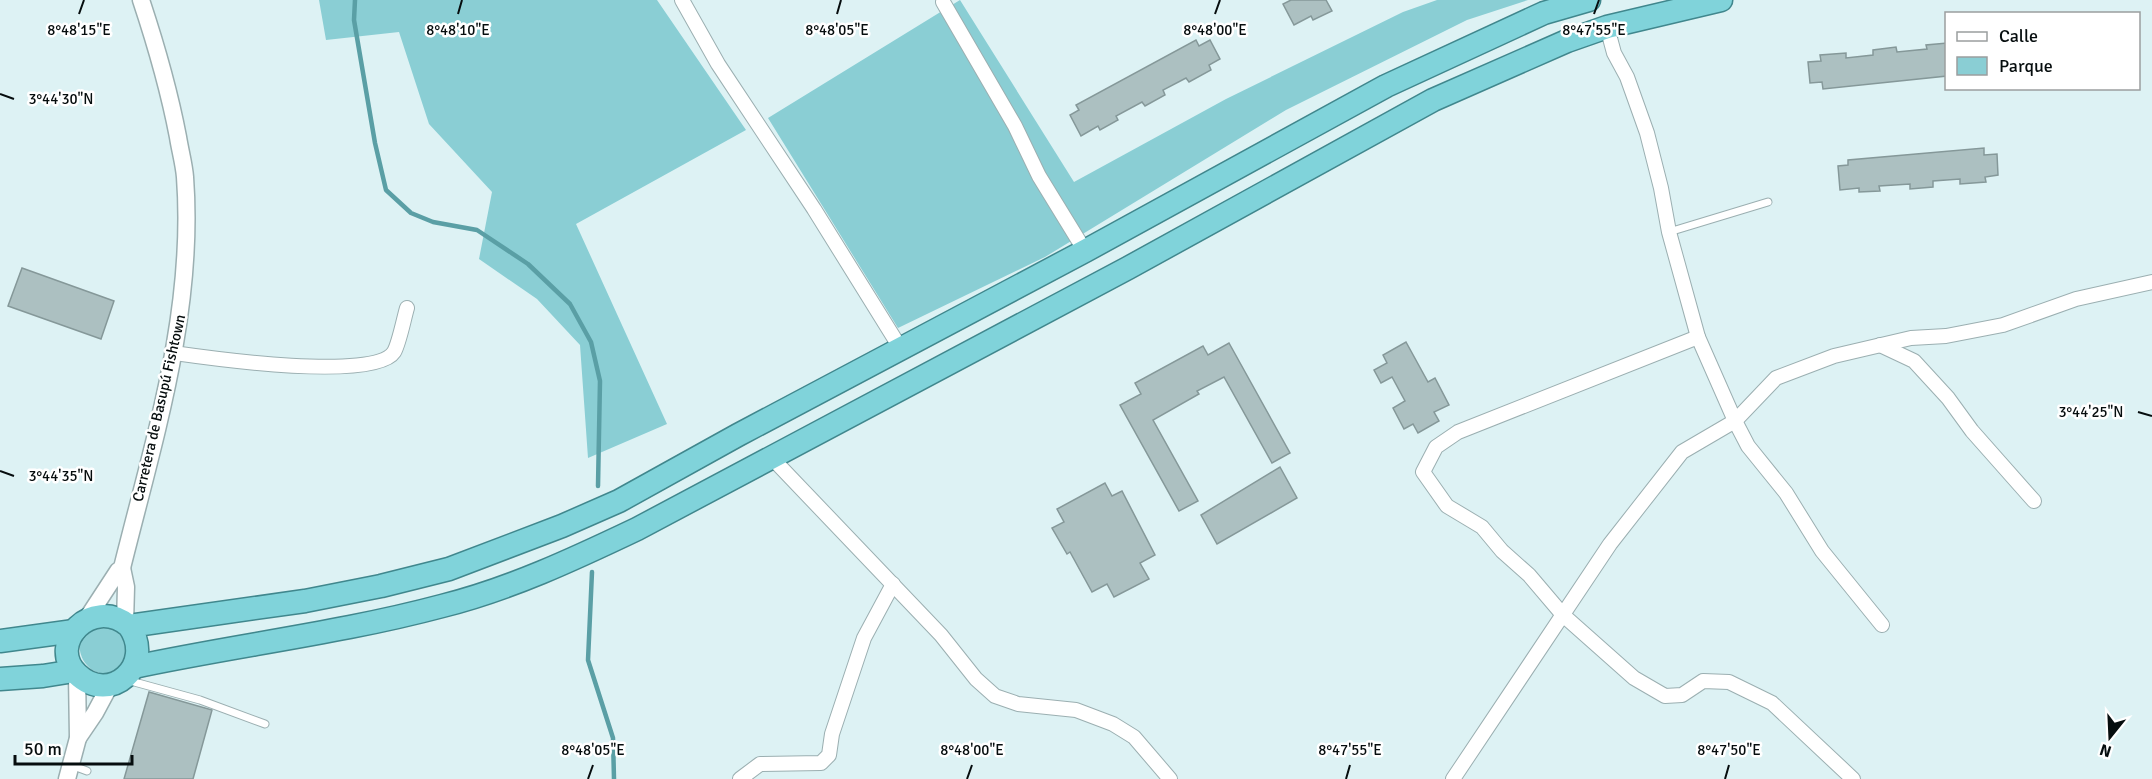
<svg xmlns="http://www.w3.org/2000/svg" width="2152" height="779" font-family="Signika,sans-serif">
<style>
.green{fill:#8aced4}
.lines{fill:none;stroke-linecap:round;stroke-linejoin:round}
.stream{stroke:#5a9fa5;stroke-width:4.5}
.building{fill:#acc0c1;stroke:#859899;stroke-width:1.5}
.service-casing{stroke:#9bafb1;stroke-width:9}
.minor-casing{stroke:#9bafb1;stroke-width:16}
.tertiary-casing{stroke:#9bafb1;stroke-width:19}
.trunk-casing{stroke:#40878d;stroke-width:25}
.service{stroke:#fff;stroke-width:7}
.minor{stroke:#fff;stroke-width:14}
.tertiary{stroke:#fff;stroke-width:16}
.trunk{stroke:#80d3da;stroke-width:22}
.ticks{fill:none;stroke:#060d0e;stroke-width:2}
.labels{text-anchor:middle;stroke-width:5;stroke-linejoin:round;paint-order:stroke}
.street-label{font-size:15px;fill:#060d0e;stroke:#fff}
.ticks-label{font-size:15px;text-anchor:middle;fill:#060d0e;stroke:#fff;stroke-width:5;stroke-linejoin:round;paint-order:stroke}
</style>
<rect width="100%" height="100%" fill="#ddf2f4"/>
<!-- green -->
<g class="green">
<polygon points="319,0 657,0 746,130 576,224 667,424 588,458 580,345 537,299 479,259 492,192 429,124 399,32 326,40"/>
<polygon points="960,0 1074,182 1226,99 1403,12 1437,0 1528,0 1467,20 1286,110 1045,257 898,328 768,118"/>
<path d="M98,621L132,634L120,672C114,673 107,675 100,673C86,670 76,653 81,639C84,632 93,626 98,621Z"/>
</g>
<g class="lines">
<!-- stream -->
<g class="stream">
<polyline points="355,0 354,20 375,143 386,190 411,213 433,222 477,230 528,264 570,304 591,342 600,381 598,486"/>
<polyline points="592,572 588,660 613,738 614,779"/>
</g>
</g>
<!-- building -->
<g class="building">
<polygon points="1291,0 1326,0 1332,11 1313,20 1311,16 1294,25 1283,4"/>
<polygon points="1196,40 1199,46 1210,40 1220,59 1209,65 1211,70 1189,82 1186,78 1163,90 1165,95 1145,106 1142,102 1116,116 1118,120 1100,130 1098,126 1081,136 1070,115 1079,110 1076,105"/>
<polygon points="1947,43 1947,76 1823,89 1822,82 1810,83 1808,62 1821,61 1820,55 1846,53 1846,58 1873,55 1873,50 1896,47 1897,52 1927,49 1926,45"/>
<polygon points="1984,148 1984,155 1997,154 1998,175 1985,177 1986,182 1960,184 1960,179 1933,181 1933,187 1910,189 1910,184 1879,186 1880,191 1859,192 1859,188 1840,190 1838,166 1848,165 1848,160"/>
<polygon points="22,268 114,301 101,339 8,306"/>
<polygon points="1406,342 1428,382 1435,378 1449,405 1434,412 1439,421 1418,433 1413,424 1404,429 1393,408 1405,401 1392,377 1381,383 1374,370 1387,363 1383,355"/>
<polygon points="1229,343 1290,453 1272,463 1224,377 1197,391 1199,394 1153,420 1198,501 1179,511 1120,405 1141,394 1135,383 1203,346 1208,355"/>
<polygon points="1280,467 1297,498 1217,544 1201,515"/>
<polygon points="1105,483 1112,496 1122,491 1155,555 1140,563 1149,579 1114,597 1107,584 1092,592 1070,552 1067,554 1052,528 1064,522 1057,509"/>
<polygon points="149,692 212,710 193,779 124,779"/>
</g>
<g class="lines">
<!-- service casing -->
<g class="service-casing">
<g id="service">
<polyline points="1669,232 1768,202"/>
<polyline points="127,680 200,700 265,724"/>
<polyline points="71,765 87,771"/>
</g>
</g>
<!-- minor casing -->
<g class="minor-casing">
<g id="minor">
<polyline points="682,0 718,64 814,209 901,349"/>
<polyline points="943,2 1015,126 1039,176 1085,251"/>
<polyline points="1607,27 1614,53 1627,77 1647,133 1661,188 1669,232 1698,337 1735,421 1748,446 1786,493 1822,551 1882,625"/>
<polyline points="1698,337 1458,432 1436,447 1423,472 1447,506 1482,527 1502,551 1529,575 1563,615 1634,678 1665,696 1682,695 1703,681 1729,682 1772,703 1853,779"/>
<polyline points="1880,345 1914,361 1948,398 1972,431 2034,501"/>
<path d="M174,353C209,358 375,382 394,352C399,344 404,318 407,308"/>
<polyline points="771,457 941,635 976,679 995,696 1018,704 1076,710 1113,724 1134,737 1170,779"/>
<polyline points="740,779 760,764 821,763 829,755 832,734 864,638 893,584"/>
<polyline points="1453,779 1610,544 1682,452 1735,421 1776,378 1834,356 1911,338 1946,336 2003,325 2076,299 2152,282"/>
</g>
</g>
<!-- tertiary casing -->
<g class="tertiary-casing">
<g id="tertiary">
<polyline points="122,568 126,587 125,623"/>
<path d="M86,620L118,571L122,568C154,439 195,311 185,177C184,164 180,150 178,137C169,90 156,45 141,0"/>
<polyline points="78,738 95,713 110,685"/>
<polyline points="67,779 78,738 77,675"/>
</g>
</g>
<!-- trunk casing -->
<g class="trunk-casing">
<g id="trunk">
<path d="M129,626C156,665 110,706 77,674C46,644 92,595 129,626L305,601L381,586L449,569L562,526L619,501L738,435L1085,251L1386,86L1544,13L1589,0"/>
<polyline points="0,641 74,631"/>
<path d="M134,667C237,645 341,633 442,606C510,589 574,559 637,529L1128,268L1433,100L1567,41L1607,27L1721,0"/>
<polyline points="0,679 43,676 74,671"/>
</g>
</g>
<!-- service -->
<use href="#service" class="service"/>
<!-- minor -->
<use href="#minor" class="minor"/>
<!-- tertiary -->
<use href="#tertiary" class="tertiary"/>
<!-- trunk -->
<use href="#trunk" class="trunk"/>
</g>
<!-- ticks -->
<path class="ticks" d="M79,14L84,0M458,14L462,0M837,14L841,0M1215,14L1220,0M1594,14L1599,0M0,94L14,99M2138,412L2152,416M0,471L14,476M588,779L593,765M967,779L972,765M1346,779L1350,765M1725,779L1729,765"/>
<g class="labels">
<!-- street labels -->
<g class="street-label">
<text transform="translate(159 408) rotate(-77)" y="5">Carretera de Basupú Fishtown</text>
</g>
</g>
<g class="ticks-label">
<text x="79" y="35">8°48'15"E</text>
<text x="458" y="35">8°48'10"E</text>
<text x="837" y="35">8°48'05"E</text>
<text x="1215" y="35">8°48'00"E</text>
<text x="1594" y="35">8°47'55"E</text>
<text x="61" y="104">3°44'30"N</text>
<text x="2091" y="417">3°44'25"N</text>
<text x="61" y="481">3°44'35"N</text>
<text x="593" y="755">8°48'05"E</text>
<text x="972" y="755">8°48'00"E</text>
<text x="1350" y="755">8°47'55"E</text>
<text x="1729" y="755">8°47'50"E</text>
</g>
<!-- legend -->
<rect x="1945" y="12" width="195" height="78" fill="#ffffff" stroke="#9b9e9f" stroke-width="1.5"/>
<rect x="1957" y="32" width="30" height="9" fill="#ffffff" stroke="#9b9e9f" stroke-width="1.5"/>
<text x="1999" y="42" font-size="18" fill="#060d0e">Calle</text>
<rect x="1957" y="57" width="30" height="18" fill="#8aced4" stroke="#9b9e9f" stroke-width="1.5"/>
<text x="1999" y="72" font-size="18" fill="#060d0e">Parque</text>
<!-- north arrow -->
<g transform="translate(2110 737) rotate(198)" stroke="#ffffff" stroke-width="4.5" paint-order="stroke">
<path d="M0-4.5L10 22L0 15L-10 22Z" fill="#060d0e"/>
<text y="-9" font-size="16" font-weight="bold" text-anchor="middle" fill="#060d0e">N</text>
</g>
<!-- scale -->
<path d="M15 755v9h117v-9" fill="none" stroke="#060d0e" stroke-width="3"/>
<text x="24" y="755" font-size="18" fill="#060d0e" stroke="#ffffff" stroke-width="4.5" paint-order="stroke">50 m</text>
</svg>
